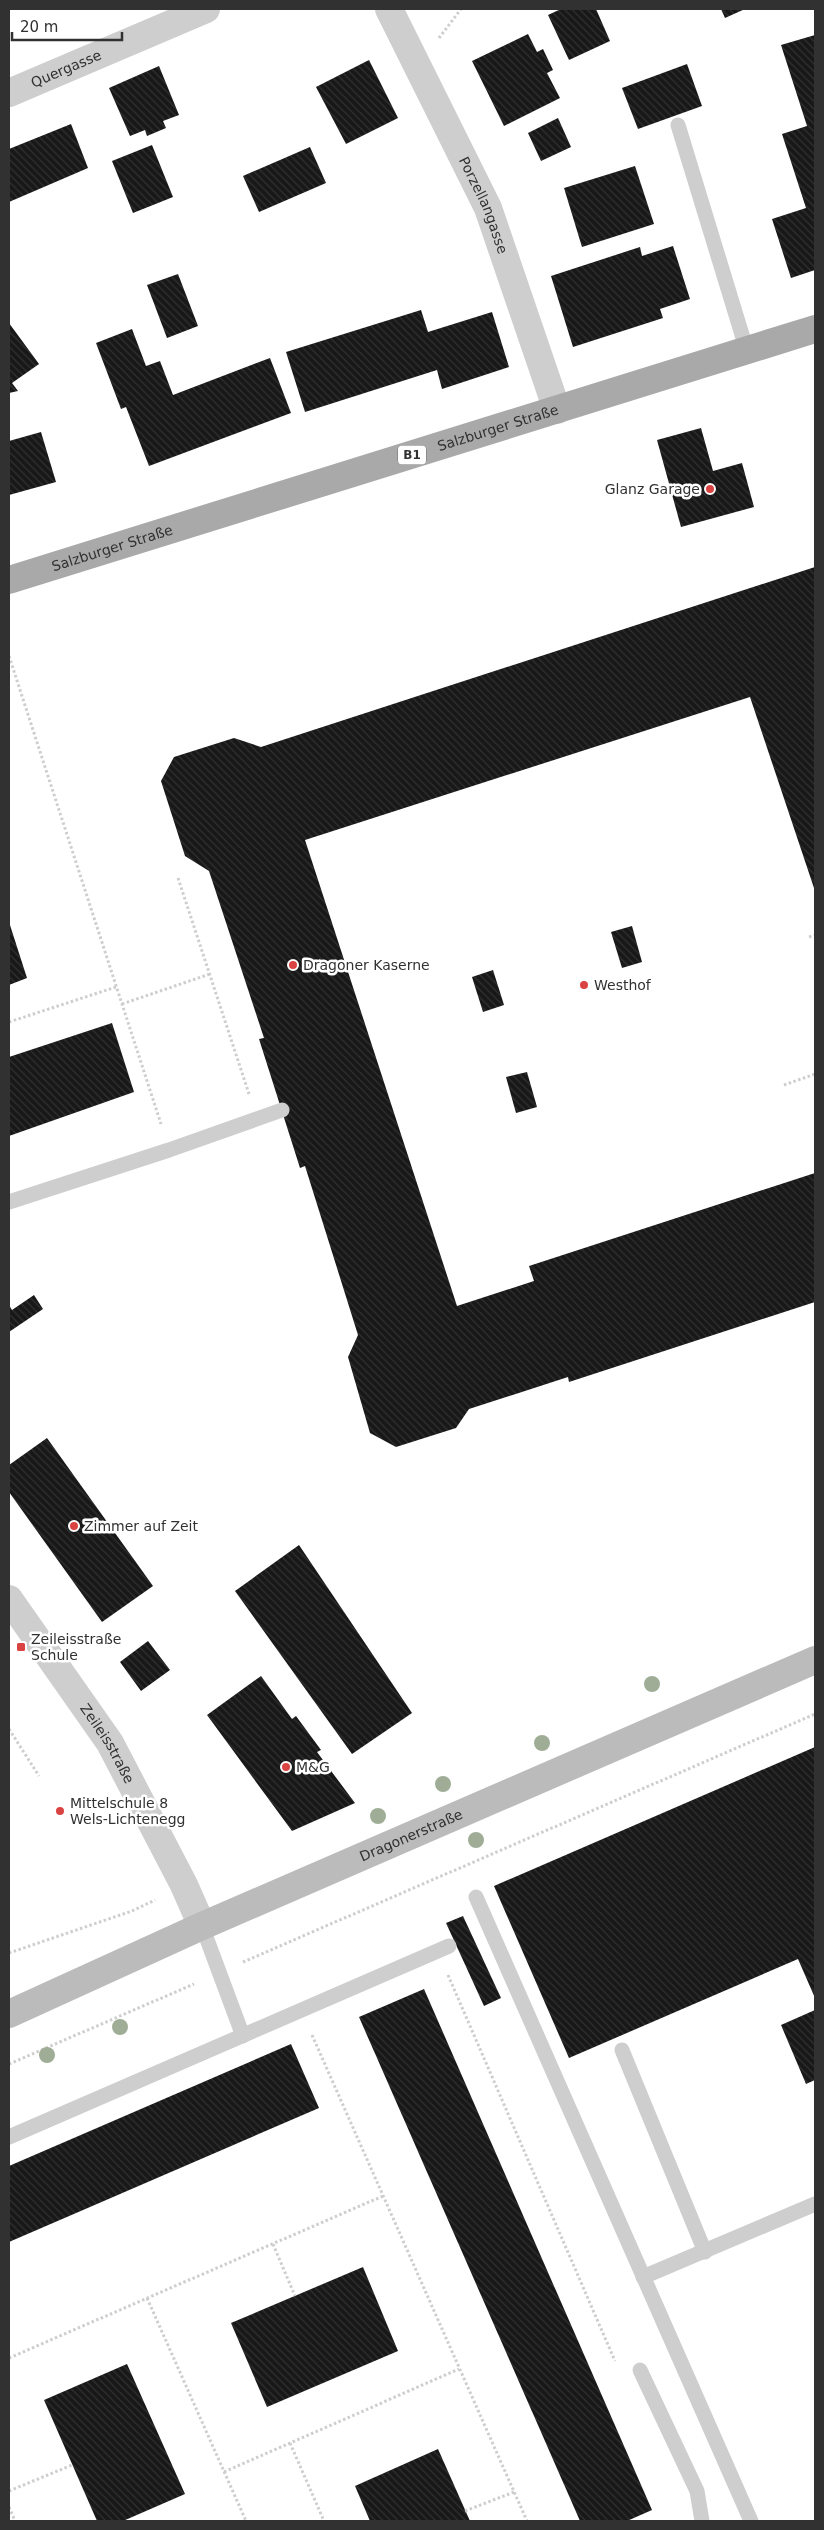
<svg xmlns="http://www.w3.org/2000/svg" width="824" height="2530" font-family="'DejaVu Sans',sans-serif">
<style>
.building{fill:url(#building-back-hatch)}
.lines{fill:none;stroke-linecap:round;stroke-linejoin:round}
.path{stroke:#cecece;stroke-width:3;stroke-dasharray:2.5 2.5;stroke-linecap:butt}
.service{stroke:#cecece;stroke-width:15}
.minor{stroke:#cecece;stroke-width:28}
.secondary{stroke:#bbb;stroke-width:28}
.primary{stroke:#a9a9a9;stroke-width:28}
.tree{fill:#9fad96}
.poi-dot{fill:#d94342;stroke:#fff;stroke-width:2}
.labels{text-anchor:middle;stroke-width:5;stroke-linejoin:round;paint-order:stroke}
.shield{fill:#fff;stroke:#6f6f6f;stroke-width:1}
.shield-label{font-size:12px;font-weight:bold;fill:#313131}
.street-label{font-size:14px;fill:#313131;stroke:#fff}
.poi-label{font-size:14px;fill:#313131;stroke:#fff;text-anchor:start}
</style>
<defs>
<pattern id="building-back-hatch" width="6" height="6" patternUnits="userSpaceOnUse" patternTransform="scale(1.25)"><rect width="6" height="6" fill="#181818"/><path d="M-1 5l2 2M0 0l6 6M5-1l2 2" fill="none" stroke="#313131"/></pattern>
</defs>
<rect width="100%" height="100%" fill="#fff"/>
<!-- building -->
<g class="building">
<polygon points="561,9 596,9 610,41 569,60 548,15"/>
<polygon points="721,9 745,9 725,18"/>
<polygon points="528,34 537,52 543,49 553,70 547,73 560,98 504,126 472,61"/>
<polygon points="815,35 815,270 791,278 772,219 806,208 782,134 807,126 781,45"/>
<polygon points="369,60 398,118 346,144 316,87"/>
<polygon points="687,64 702,106 638,129 622,88"/>
<polygon points="159,66 179,115 163,121 166,128 147,136 145,130 130,136 109,88"/>
<polygon points="558,118 571,147 541,161 528,133"/>
<polygon points="71,124 88,168 9,202 9,149"/>
<polygon points="152,145 173,197 133,213 112,161"/>
<polygon points="310,147 326,183 259,212 243,176"/>
<polygon points="635,166 654,224 582,247 564,188"/>
<polygon points="673,246 690,299 660,309 663,318 573,347 551,276 640,247 642,256"/>
<polygon points="178,274 198,326 167,338 147,285"/>
<polygon points="421,310 428,332 492,312 509,367 442,389 437,370 305,412 286,352"/>
<polygon points="9,323 39,364 12,383 18,391 9,393"/>
<polygon points="132,329 146,366 160,361 173,395 270,358 291,413 149,466 126,407 121,409 96,343"/>
<polygon points="701,428 713,471 742,463 754,507 681,527 657,440"/>
<polygon points="41,432 56,482 9,495 9,441"/>
<polygon points="815,567 815,891 750,697 305,840 457,1306 534,1281 529,1266 815,1173 815,1302 569,1382 568,1377 469,1409 456,1428 396,1447 370,1433 348,1357 358,1335 305,1166 300,1168 259,1039 264,1038 209,871 185,856 161,781 174,757 234,738 261,747"/>
<polygon points="9,922 27,978 9,985"/>
<polygon points="632,926 642,962 622,968 611,932"/>
<polygon points="493,970 504,1005 483,1012 472,977"/>
<polygon points="112,1023 134,1092 9,1136 9,1057"/>
<polygon points="527,1072 537,1107 516,1113 506,1077"/>
<polygon points="34,1295 43,1309 9,1332 9,1305 12,1310"/>
<polygon points="47,1438 153,1586 102,1622 9,1492 9,1465"/>
<polygon points="299,1545 412,1713 352,1754 235,1591"/>
<polygon points="148,1641 170,1670 141,1691 120,1662"/>
<polygon points="261,1676 292,1719 296,1716 321,1750 317,1752 355,1803 292,1831 207,1715"/>
<polygon points="815,1747 815,1998 798,1959 569,2058 494,1886"/>
<polygon points="463,1916 501,1998 484,2006 446,1923"/>
<polygon points="424,1989 652,2510 627,2521 580,2521 359,2017"/>
<polygon points="815,2010 815,2080 806,2084 781,2025"/>
<polygon points="291,2044 319,2108 9,2242 9,2166"/>
<polygon points="363,2267 398,2351 267,2407 231,2323"/>
<polygon points="127,2364 185,2494 123,2521 97,2521 44,2400"/>
<polygon points="438,2449 470,2521 370,2521 355,2486"/>
</g>
<g class="lines">
<!-- path -->
<g class="path">
<polyline points="439,38 461,9"/>
<polyline points="9,656 161,1124"/>
<polyline points="178,878 249,1094"/>
<polyline points="809,937 815,935"/>
<polyline points="122,1004 210,974"/>
<polyline points="9,1022 116,987"/>
<polyline points="784,1085 815,1074"/>
<polyline points="9,1729 39,1776"/>
<polyline points="9,1953 132,1911 155,1900"/>
<polyline points="243,1962 815,1714"/>
<polyline points="448,1975 615,2361"/>
<polyline points="312,2035 527,2521"/>
<polyline points="9,2064 194,1984"/>
<polyline points="273,2244 295,2296"/>
<polyline points="147,2298 246,2521"/>
<polyline points="9,2358 383,2196"/>
<polyline points="290,2443 324,2521"/>
<polyline points="224,2472 459,2369"/>
<polyline points="9,2491 72,2465"/>
<polyline points="9,2507 15,2521"/>
<polyline points="465,2511 514,2492"/>
</g>
<!-- service -->
<g class="service">
<polyline points="678,125 747,351"/>
<polyline points="9,1202 169,1150 282,1110"/>
<polyline points="476,1897 751,2521"/>
<polyline points="202,1926 243,2036"/>
<polyline points="622,2050 705,2252"/>
<polyline points="9,2137 449,1946"/>
<polyline points="643,2277 815,2204"/>
<polyline points="640,2370 697,2491 702,2521"/>
</g>
<!-- minor -->
<g class="minor">
<path id="s1" d="M389,9L488,208L557,410"/>
<path id="s2" d="M9,93L206,9"/>
<path id="s3" d="M9,1599L110,1743L184,1885L202,1926"/>
</g>
<!-- secondary -->
<path class="secondary" id="s4" d="M9,2014L202,1926L815,1660"/>
<!-- primary -->
<path class="primary" id="s5" d="M9,580L815,329"/>
</g>
<!-- trees -->
<g class="tree">
<circle cx="652" cy="1684" r="8"/>
<circle cx="542" cy="1743" r="8"/>
<circle cx="443" cy="1784" r="8"/>
<circle cx="378" cy="1816" r="8"/>
<circle cx="476" cy="1840" r="8"/>
<circle cx="120" cy="2027" r="8"/>
<circle cx="47" cy="2055" r="8"/>
</g>
<!-- markers -->
<g class="poi-dot">
<circle cx="710" cy="489" r="5"/>
<circle cx="293" cy="965" r="5"/>
<circle cx="584" cy="985" r="5"/>
<circle cx="74" cy="1526" r="5"/>
<rect x="16" y="1642" width="10" height="10" rx="2.5"/>
<circle cx="286" cy="1767" r="5"/>
<circle cx="60" cy="1811" r="5"/>
</g>
<g class="labels">
<!-- shield labels -->
<rect class="shield" x="398" y="445.5" width="28" height="19" rx="4"/>
<g class="shield-label">
<text x="412" y="459">B1</text>
</g>
<!-- street labels -->
<g class="street-label">
<text dy="5" stroke="none"><textPath href="#s2" startOffset="62">Quergasse</textPath></text>
<text dy="5" stroke="none"><textPath href="#s1" startOffset="218">Porzellangasse</textPath></text>
<text dy="5" stroke="none"><textPath href="#s5" startOffset="512">Salzburger Straße</textPath></text>
<text dy="5" stroke="none"><textPath href="#s5" startOffset="108">Salzburger Straße</textPath></text>
<text dy="5" stroke="none"><textPath href="#s3" startOffset="175">Zeileisstraße</textPath></text>
<text dy="5" stroke="none"><textPath href="#s4" startOffset="440">Dragonerstraße</textPath></text>
</g>
<!-- poi labels -->
<g class="poi-label">
<text x="700" y="494" text-anchor="end">Glanz Garage</text>
<text x="303" y="970">Dragoner Kaserne</text>
<text x="594" y="990">Westhof</text>
<text x="84" y="1531">Zimmer auf Zeit</text>
<text x="31" y="1644">Zeileisstraße<tspan x="31" dy="16">Schule</tspan></text>
<text x="296" y="1772">M&amp;G</text>
<text x="70" y="1808">Mittelschule 8<tspan x="70" dy="16">Wels-Lichtenegg</tspan></text>
</g>
</g>
<!-- border -->
<rect width="824" height="2530" fill="none" stroke="#313131" stroke-width="20"/>
<!-- scale -->
<path d="M12 32v8h110v-8" fill="none" stroke="#313131" stroke-width="2.5"/>
<text x="20" y="32" font-size="15" fill="#313131" stroke="#ffffff" stroke-width="4" paint-order="stroke">20 m</text>
</svg>
